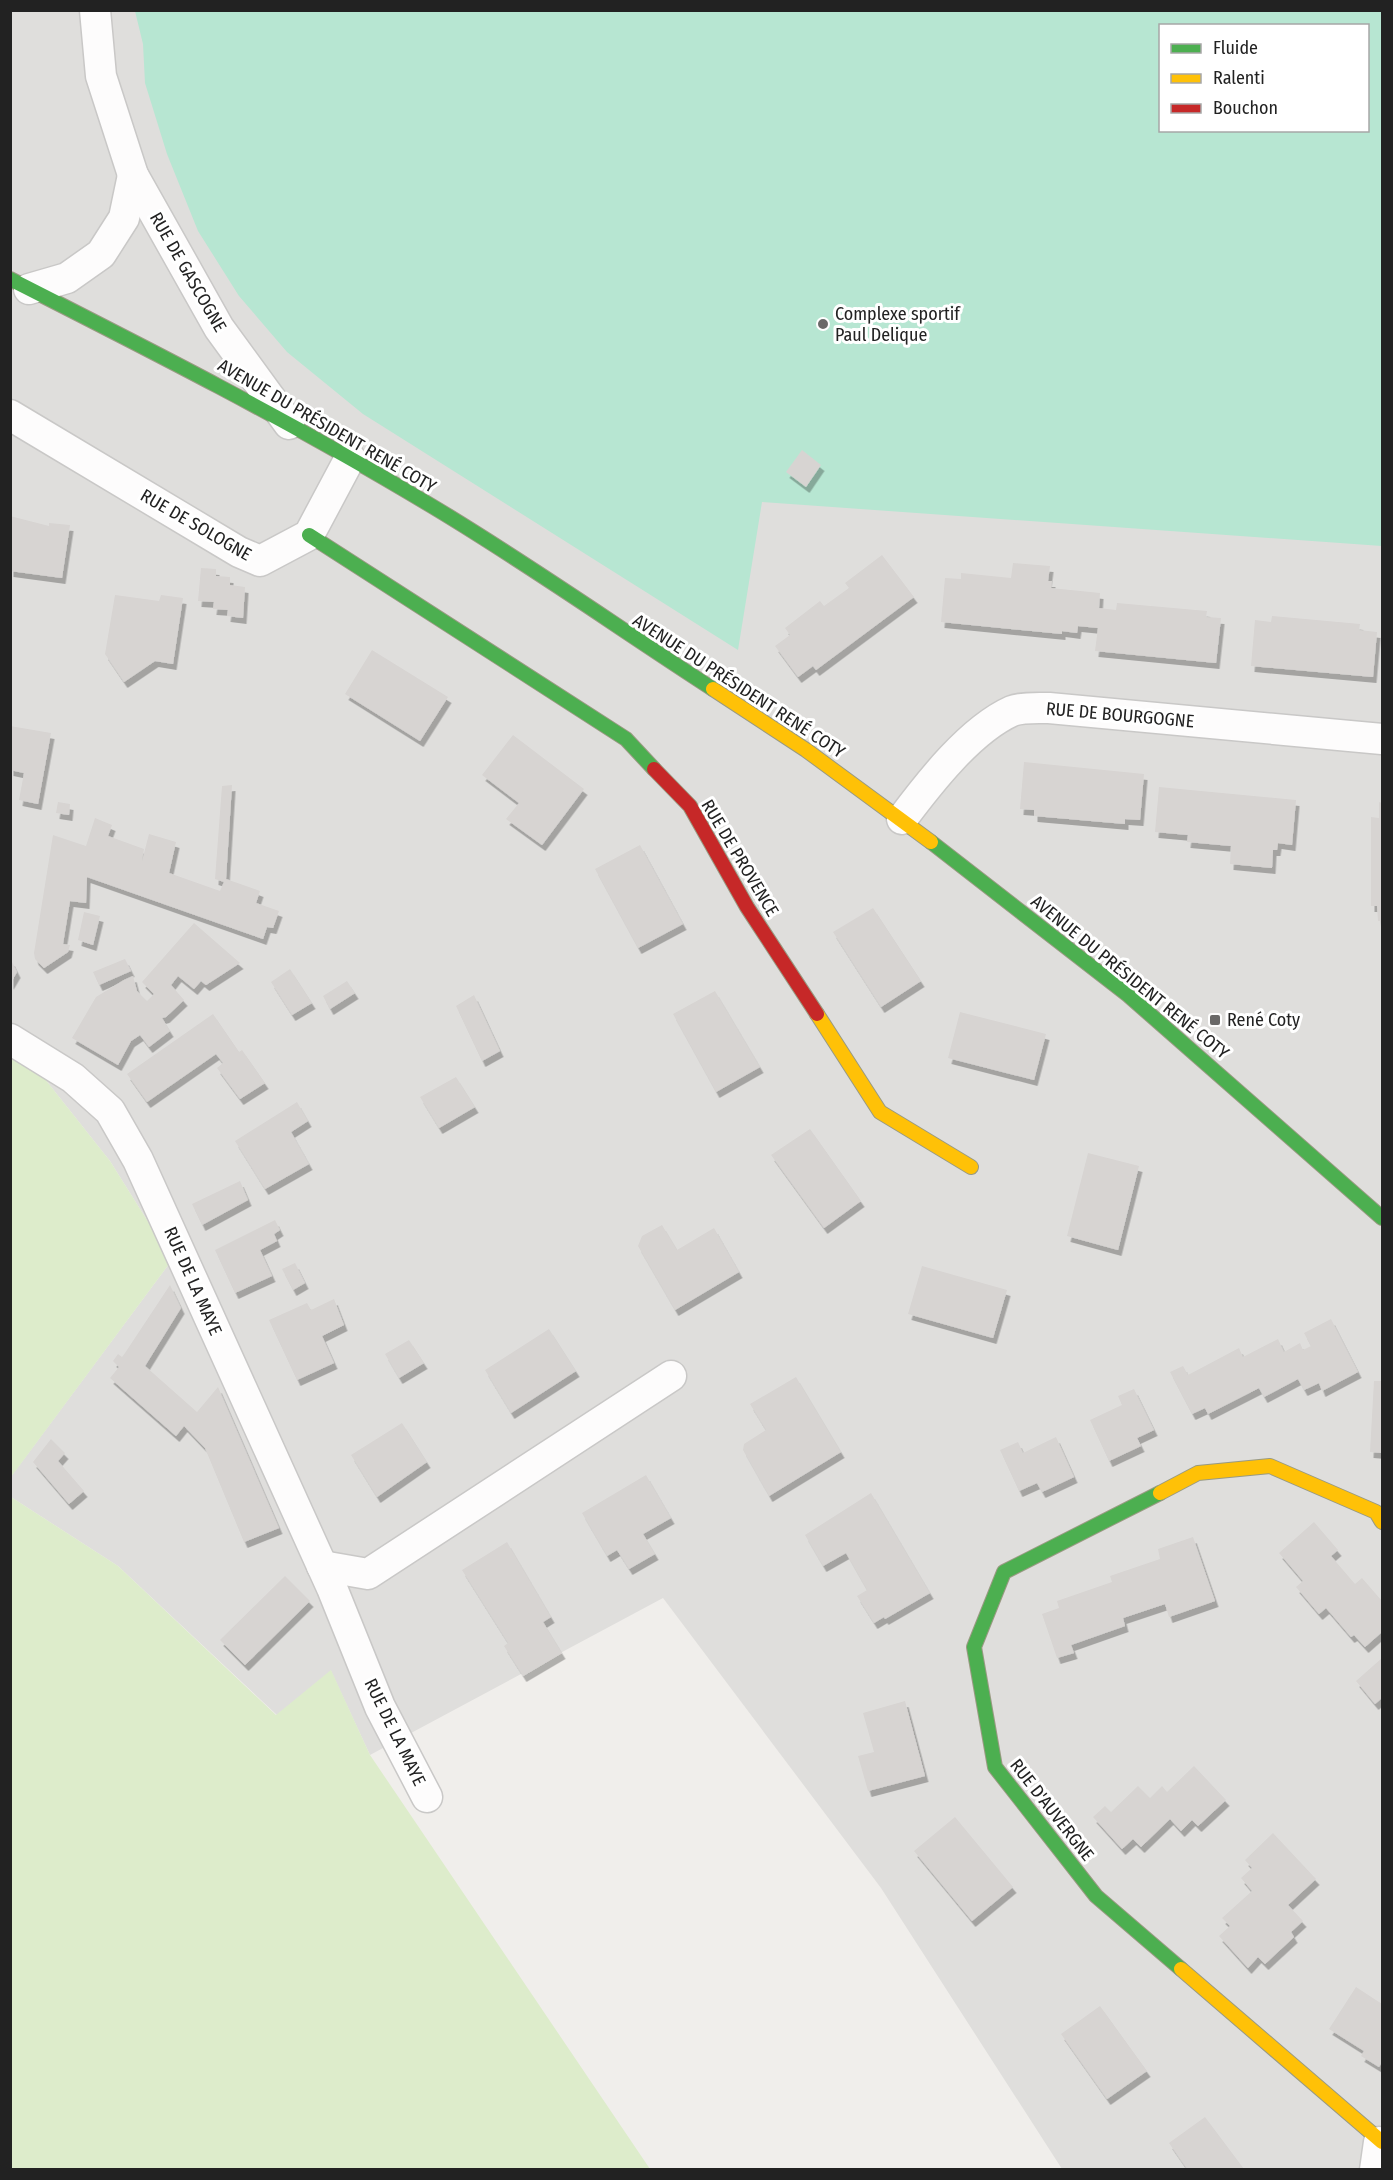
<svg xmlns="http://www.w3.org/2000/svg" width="1393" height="2180" font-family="'Fira Sans Condensed',sans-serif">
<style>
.residential{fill:#dfdedc;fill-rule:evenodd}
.grass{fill:#ddeccb}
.pitch{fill:#b7e6d2;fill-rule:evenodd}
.building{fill:#d7d4d2;filter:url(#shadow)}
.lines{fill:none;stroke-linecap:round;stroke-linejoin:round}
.street-casing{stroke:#c9c8c7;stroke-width:33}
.fast-casing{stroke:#999a82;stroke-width:16}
.slow-casing{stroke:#999a82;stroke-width:16}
.jam-casing{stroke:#999a82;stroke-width:16}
.street{stroke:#fdfcfc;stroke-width:30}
.fast{stroke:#4caf50;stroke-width:14}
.slow{stroke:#ffc107;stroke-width:14}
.jam{stroke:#c62828;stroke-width:14}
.poi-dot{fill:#6a6968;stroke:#fff;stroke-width:2}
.labels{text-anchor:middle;stroke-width:6;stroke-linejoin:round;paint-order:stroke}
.street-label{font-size:18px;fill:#222;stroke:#fff}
.poi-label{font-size:18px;fill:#222;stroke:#fff;text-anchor:start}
</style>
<defs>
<filter id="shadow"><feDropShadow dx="3.5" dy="6" stdDeviation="0" flood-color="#0004"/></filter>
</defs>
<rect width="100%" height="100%" fill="#f0eeeb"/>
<!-- residential -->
<path class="residential" d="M11,11H1382V2169H1062L881,1888L663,1598L370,1755L331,1671L277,1715L118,1566L11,1497L10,1478L172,1260L110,1161L33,1064L11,1051ZM1160,26H1368V130H1160Z"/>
<!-- grass -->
<g class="grass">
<polygon points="10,1051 33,1064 110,1161 172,1260 11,1477"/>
<polygon points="11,1497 118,1566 276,1715 331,1670 370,1755 650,2169 11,2169"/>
</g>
<!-- pitch -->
<path class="pitch" d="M135,11H1382V546L762,502L738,650L363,414L287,352L239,296L198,231L167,154L145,83L143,44ZM1160,26H1368V130H1160Z"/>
<!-- building -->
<g class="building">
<polygon points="802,450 821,465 806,487 786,472"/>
<polygon points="10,516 49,526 49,523 70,525 62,578 10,571"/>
<polygon points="882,555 914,597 816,670 813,666 798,677 775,646 790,635 785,628 820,601 824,606 849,588 845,583"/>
<polygon points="1013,563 1050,566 1048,581 1052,581 1051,588 1100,593 1099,608 1116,610 1117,603 1207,611 1206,617 1221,618 1216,663 1095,651 1098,628 1078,626 1077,633 1062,631 1062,634 941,622 945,578 961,579 961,573 1011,578"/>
<polygon points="201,568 216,569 216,576 230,577 230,585 245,587 243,618 227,616 228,610 213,609 214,602 198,601"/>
<polygon points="115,595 159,601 161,595 183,598 173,664 155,661 124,682 105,654"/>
<polygon points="1272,616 1360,624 1359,630 1377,632 1373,677 1251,666 1255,620 1271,622"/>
<polygon points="372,650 448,697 420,741 345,694"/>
<polygon points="10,726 51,733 38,804 19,800 24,773 10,770"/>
<polygon points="513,735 584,789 542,845 506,819 519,803 482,775"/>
<polygon points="1024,762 1144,774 1140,820 1125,819 1125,824 1034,816 1034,810 1020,809"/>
<polygon points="232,785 226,879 260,891 256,903 279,911 273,928 267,927 263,939 87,877 86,903 70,901 63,944 70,945 68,952 44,968 35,959 34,953 53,835 86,846 95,818 112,825 108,836 144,849 142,861 149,834 176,842 169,873 220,891 224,882 215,879 222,786"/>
<polygon points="1159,787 1296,800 1292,845 1278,843 1277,850 1273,850 1272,868 1230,864 1231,846 1187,842 1188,835 1155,832"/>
<polygon points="58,802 70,804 69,815 56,813"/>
<polygon points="1379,802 1382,803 1382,921 1378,921 1377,906 1371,906 1371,817 1379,818"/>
<polygon points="640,845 683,924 638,948 595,869"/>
<polygon points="873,908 921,981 881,1007 833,932"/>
<polygon points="84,912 100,916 93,945 78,940"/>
<polygon points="194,923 240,963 206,985 201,981 194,989 178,976 171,985 184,1000 166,1017 162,1018 170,1031 149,1047 140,1035 131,1041 118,1065 72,1038 96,997 124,980 133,976 137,991 147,1001 154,994 142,982"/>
<polygon points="125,959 131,971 99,985 93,972"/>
<polygon points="11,960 17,972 10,984 10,960"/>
<polygon points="290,969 312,1003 292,1015 271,982"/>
<polygon points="347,981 355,993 330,1009 323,996"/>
<polygon points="715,991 760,1067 716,1092 673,1014"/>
<polygon points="474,995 500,1051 482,1061 456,1006"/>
<polygon points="960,1012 1046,1034 1034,1080 948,1058"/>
<polygon points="213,1014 239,1052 242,1050 265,1083 240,1099 217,1068 223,1063 216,1054 147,1102 127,1074"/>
<polygon points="456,1077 475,1107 439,1128 420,1097"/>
<polygon points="297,1102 308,1121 291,1132 309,1164 265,1189 235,1141"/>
<polygon points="810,1129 861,1201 824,1228 771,1155"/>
<polygon points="1088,1153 1139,1166 1118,1250 1067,1236"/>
<polygon points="240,1181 248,1200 202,1225 192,1204"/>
<polygon points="275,1220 280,1230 274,1234 277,1241 260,1250 272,1276 235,1293 215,1250"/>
<polygon points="662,1225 677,1250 714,1228 739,1272 675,1310 638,1246 642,1236"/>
<polygon points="295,1263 305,1283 293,1290 282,1269"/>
<polygon points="922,1266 1007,1290 993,1338 908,1314"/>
<polygon points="170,1285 181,1308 145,1366 197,1412 218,1387 279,1528 244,1542 205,1448 184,1426 176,1436 110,1378 119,1367 113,1361 118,1354 122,1357 125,1353"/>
<polygon points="334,1299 344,1325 322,1336 334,1363 297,1380 269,1320 307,1303 311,1310"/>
<polygon points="1331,1319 1358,1372 1322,1391 1319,1383 1304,1390 1298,1379 1264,1397 1259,1388 1208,1414 1205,1408 1192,1414 1170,1372 1183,1366 1188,1375 1239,1348 1243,1357 1278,1339 1284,1352 1300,1343 1303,1350 1311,1346 1304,1333"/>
<polygon points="549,1329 576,1371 511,1413 485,1370"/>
<polygon points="409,1340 424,1363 399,1378 385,1354"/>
<polygon points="796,1377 841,1452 769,1496 743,1450 744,1444 766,1430 750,1404"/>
<polygon points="1374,1381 1382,1381 1382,1453 1370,1452"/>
<polygon points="1134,1389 1154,1430 1137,1438 1141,1446 1109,1461 1090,1420 1122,1405 1118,1396"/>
<polygon points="402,1423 427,1462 377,1497 351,1455"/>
<polygon points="1056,1437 1074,1477 1042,1492 1037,1483 1019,1491 1000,1450 1018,1442 1023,1453"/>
<polygon points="51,1439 65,1453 58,1461 84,1491 69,1504 33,1462"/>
<polygon points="646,1475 671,1518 643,1534 655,1554 629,1569 617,1550 607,1556 582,1513"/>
<polygon points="871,1493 930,1593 885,1619 884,1617 874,1623 857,1596 867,1590 846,1553 823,1566 805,1535"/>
<polygon points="1314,1522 1338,1550 1331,1556 1355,1584 1362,1578 1382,1601 1382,1632 1365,1647 1354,1635 1351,1637 1326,1608 1319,1614 1296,1587 1303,1581 1279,1553"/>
<polygon points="1193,1537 1215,1601 1169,1617 1165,1604 1123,1618 1125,1626 1071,1645 1074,1653 1057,1658 1042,1614 1059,1608 1057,1601 1112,1582 1110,1576 1160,1559 1158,1549"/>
<polygon points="507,1542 551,1617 543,1622 562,1653 523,1676 504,1646 508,1643 462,1570"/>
<polygon points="285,1576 310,1601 245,1665 220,1640"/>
<polygon points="1382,1658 1382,1698 1375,1704 1356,1681"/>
<polygon points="905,1701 925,1776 868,1791 858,1756 874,1752 863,1713"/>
<polygon points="1194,1766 1226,1800 1198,1826 1192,1820 1181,1831 1170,1819 1141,1847 1133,1839 1122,1849 1093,1817 1105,1806 1111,1812 1138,1786 1150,1798 1162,1786 1167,1792"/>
<polygon points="955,1817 1013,1887 972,1921 914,1851"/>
<polygon points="1273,1833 1316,1879 1288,1905 1303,1921 1291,1932 1294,1937 1265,1964 1258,1957 1248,1968 1219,1936 1230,1926 1222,1918 1252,1891 1241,1878 1252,1868 1245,1860"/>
<polygon points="1356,1987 1382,2004 1382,2062 1379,2067 1361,2056 1364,2051 1329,2029"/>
<polygon points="1100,2006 1147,2071 1107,2099 1061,2034"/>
<polygon points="1205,2117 1244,2169 1187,2169 1169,2143"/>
</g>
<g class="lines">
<!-- street casing -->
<g class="street-casing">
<g id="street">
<polyline points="95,10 101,76 133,175 219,328 289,424"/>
<polyline points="29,289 67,278 101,254 124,218 133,175"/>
<polyline points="10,415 239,552 260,561 309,535 350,458"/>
<path d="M902,819C929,783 970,730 1012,711C1022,707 1038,708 1049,708L1382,739"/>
<polyline points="10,1039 73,1078 110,1111 138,1160 332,1588 380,1707 427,1797"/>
<polyline points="322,1566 368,1574 671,1376"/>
<polyline points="1375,2170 1379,2142"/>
</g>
</g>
<!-- fast casing -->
<g class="fast-casing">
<g id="fast">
<path d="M10,279C150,350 290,421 425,502C523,560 617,627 713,689"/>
<polyline points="309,535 626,739 654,769"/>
<polyline points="931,842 1128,995 1382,1218"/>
<polyline points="1160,1493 1004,1572 974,1647 995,1767 1096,1896 1181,1969"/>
</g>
</g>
<!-- slow casing -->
<g class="slow-casing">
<g id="slow">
<polyline points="713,689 806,750 931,842"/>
<polyline points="817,1014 880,1112 971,1167"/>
<polyline points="1160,1493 1198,1473 1270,1466 1376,1512 1382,1522"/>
<polyline points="1181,1969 1382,2142"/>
</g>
</g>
<!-- jam casing -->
<g class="jam-casing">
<polyline id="jam" points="654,769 690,806 747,907 817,1014"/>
</g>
<!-- street -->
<use href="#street" class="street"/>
<!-- fast -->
<use href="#fast" class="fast"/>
<!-- slow -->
<use href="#slow" class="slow"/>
<!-- jam -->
<use href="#jam" class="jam"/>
</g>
<!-- markers -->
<g class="poi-dot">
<circle cx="823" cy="324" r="6"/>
<rect x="1209" y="1014" width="12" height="12" rx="3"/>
</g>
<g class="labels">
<!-- street labels -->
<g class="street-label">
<text transform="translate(188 272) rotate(60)" y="6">RUE DE GASCOGNE</text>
<text transform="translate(327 426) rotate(30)" y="6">AVENUE DU PRÉSIDENT RENÉ COTY</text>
<text transform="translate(196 525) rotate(30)" y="6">RUE DE SOLOGNE</text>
<text transform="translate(739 686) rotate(33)" y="6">AVENUE DU PRÉSIDENT RENÉ COTY</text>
<text transform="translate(1120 715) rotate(5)" y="6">RUE DE BOURGOGNE</text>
<text transform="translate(740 858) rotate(59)" y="6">RUE DE PROVENCE</text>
<text transform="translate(1130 977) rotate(39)" y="6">AVENUE DU PRÉSIDENT RENÉ COTY</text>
<text transform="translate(193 1281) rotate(66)" y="6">RUE DE LA MAYE</text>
<text transform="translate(395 1732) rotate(64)" y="6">RUE DE LA MAYE</text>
<text transform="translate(1052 1810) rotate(52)" y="6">RUE D'AUVERGNE</text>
</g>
<!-- poi labels -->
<g class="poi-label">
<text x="835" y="320">Complexe sportif<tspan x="835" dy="21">Paul Delique</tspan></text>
<text x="1227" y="1026">René Coty</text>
</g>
</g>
<!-- border -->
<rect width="1393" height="2180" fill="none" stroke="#222222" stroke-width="24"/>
<!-- legend -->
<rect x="1159" y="24" width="210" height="108" fill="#ffffff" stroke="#a7a7a7" stroke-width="1.5"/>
<rect x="1171" y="44" width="30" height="9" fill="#4caf50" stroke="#a7a7a7" stroke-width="1.5"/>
<text x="1213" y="54" font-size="18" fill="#222222">Fluide</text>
<rect x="1171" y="74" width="30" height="9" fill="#ffc107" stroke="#a7a7a7" stroke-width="1.5"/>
<text x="1213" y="84" font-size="18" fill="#222222">Ralenti</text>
<rect x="1171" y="104" width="30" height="9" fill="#c62828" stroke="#a7a7a7" stroke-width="1.5"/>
<text x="1213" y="114" font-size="18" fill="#222222">Bouchon</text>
</svg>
